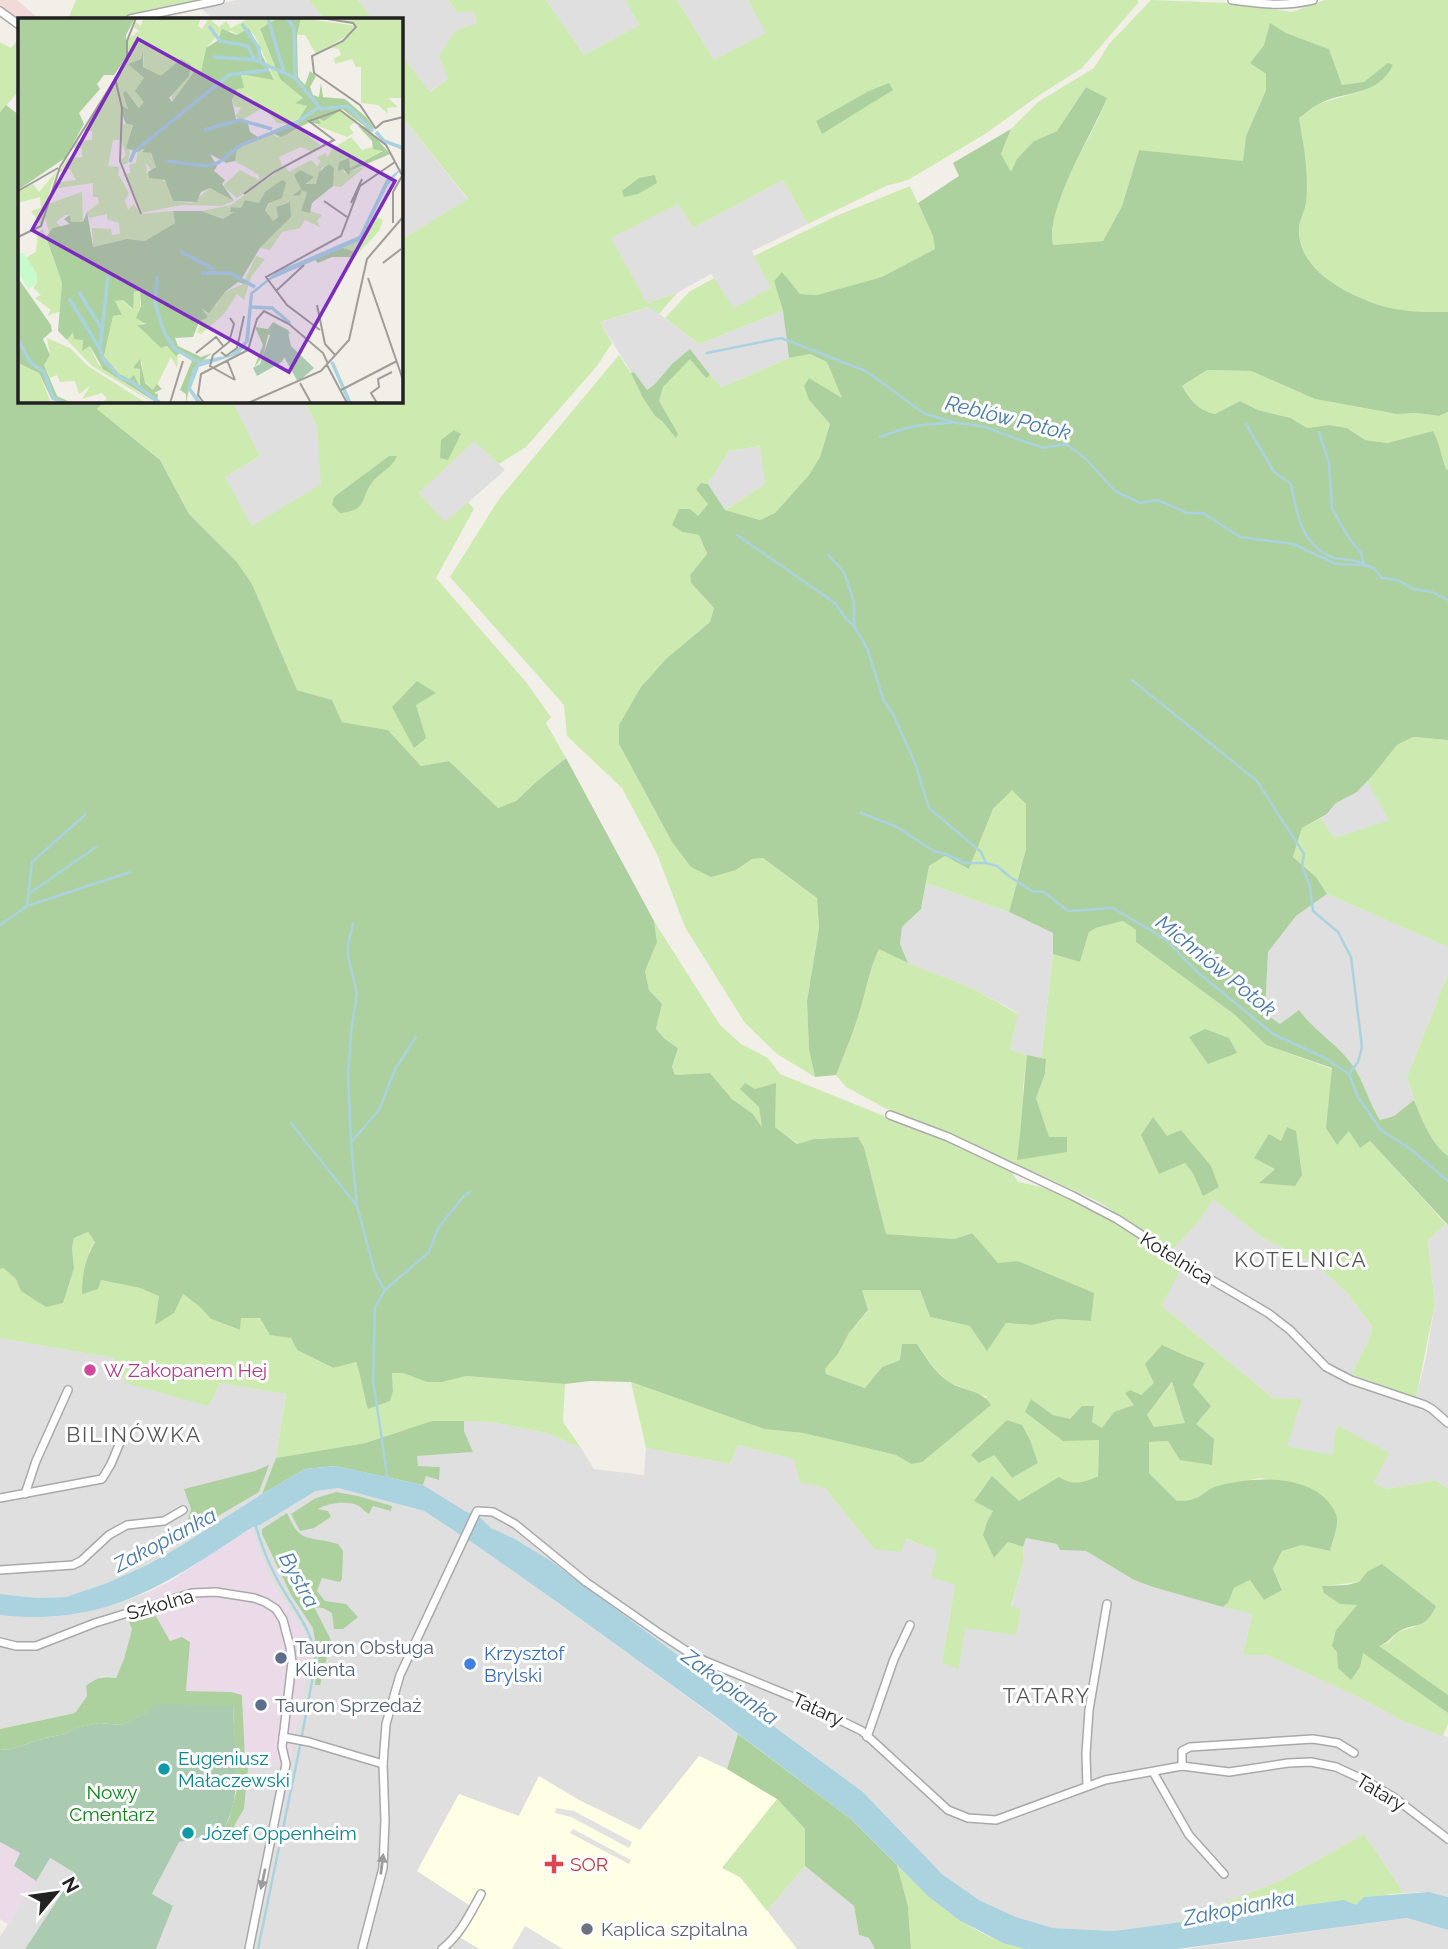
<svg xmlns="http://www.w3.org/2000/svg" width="1448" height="1949" font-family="Raleway,sans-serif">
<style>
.residential{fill:#e0dfdf}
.commercial{fill:#f2dad9}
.industrial{fill:#ebdbe8}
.education{fill:#ffffe5}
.grass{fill:#cdebb0;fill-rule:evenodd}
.forest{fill:#add19e;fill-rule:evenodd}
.cemetery{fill:#aacbaf}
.parking{fill:#e2e2e2}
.water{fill:#aad3df}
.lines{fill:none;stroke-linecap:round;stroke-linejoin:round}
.stream{stroke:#aad3df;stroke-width:2.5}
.street-casing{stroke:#a9a9a9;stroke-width:10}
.street{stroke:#fff;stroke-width:7}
.oneway{fill:#9c9c9c}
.hotel-dot{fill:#d1479c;stroke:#fff;stroke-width:2.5}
.service-dot{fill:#5c6f8a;stroke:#fff;stroke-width:2.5}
.shop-dot{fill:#3f7fe0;stroke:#fff;stroke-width:2.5}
.culture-dot{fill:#0f9aa8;stroke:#fff;stroke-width:2.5}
.health-dot{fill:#e0444e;stroke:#fff;stroke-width:2.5}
.worship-dot{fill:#6b7280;stroke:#fff;stroke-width:2.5}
.labels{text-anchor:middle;stroke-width:6;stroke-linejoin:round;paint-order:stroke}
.street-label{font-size:19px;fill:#222;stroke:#fff}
.hotel-label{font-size:19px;fill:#b23c85;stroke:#fff;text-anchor:start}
.service-label{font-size:19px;fill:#4e5e75;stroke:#fff;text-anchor:start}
.shop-label{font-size:19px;fill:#366cbe;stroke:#fff;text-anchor:start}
.culture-label{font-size:19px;fill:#0d838f;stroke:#fff;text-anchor:start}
.park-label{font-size:19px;fill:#0c8416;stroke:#fff}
.health-label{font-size:19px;fill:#be3a42;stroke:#fff;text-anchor:start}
.worship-label{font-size:19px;fill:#5b616d;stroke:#fff;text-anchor:start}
.water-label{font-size:21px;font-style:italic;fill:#4a7aab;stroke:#fff}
.neighbourhood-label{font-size:21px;letter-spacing:2px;fill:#555;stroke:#fff}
.inset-river{fill:none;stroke:#aad3df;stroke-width:3.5}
.inset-road{fill:none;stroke:#9f9d99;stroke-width:2}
.view{fill:#7b2cbf;fill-opacity:0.15;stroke:#7b2cbf;stroke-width:3.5}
.inset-edge{fill:none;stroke:#222;stroke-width:3.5}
</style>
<rect width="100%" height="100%" fill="#f2efe9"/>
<!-- residential -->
<g class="residential">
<polygon points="237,0 309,0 324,19 213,19 201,8"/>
<polygon points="358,0 448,0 457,12 474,12 477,23 448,79 429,92 401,55 401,19 373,19"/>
<polygon points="546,0 625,0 639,25 584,55"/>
<polygon points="677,0 748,0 767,33 714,60"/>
<polygon points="401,115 468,200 401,240"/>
<polygon points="783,180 808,224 752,251 772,288 733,309 711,274 677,293 647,303 610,238 678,204 693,228"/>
<polygon points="650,307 699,344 783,311 789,358 722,387 688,352 645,395 600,322"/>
<polygon points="232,401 304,401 317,425 322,484 252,527 225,477 260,456"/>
<polygon points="474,440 505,470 445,523 419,493"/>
<polygon points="761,446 765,484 725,510 708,484 729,451"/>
<polygon points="1367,781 1390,820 1334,838 1321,818 1328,814 1336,803 1357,792"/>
<polygon points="926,883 1009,912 1053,933 1053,954 1041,1059 1010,1050 1018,1013 972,988 908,963 900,944 902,927 921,909"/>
<polygon points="1327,894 1448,947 1448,974 1407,1077 1414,1100 1394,1116 1380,1120 1370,1104 1358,1075 1328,1039 1310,1025 1299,1010 1280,1024 1265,1013 1268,952 1296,916"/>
<polygon points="1213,1198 1263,1238 1316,1264 1347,1293 1372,1326 1370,1336 1352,1374 1416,1398 1426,1357 1435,1304 1428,1240 1446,1224 1448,1225 1448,1489 1436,1480 1387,1489 1374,1483 1338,1425 1332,1456 1287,1446 1273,1398 1162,1306 1183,1265 1173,1249 1200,1220"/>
<polygon points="0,1338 115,1358 209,1406 220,1383 286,1394 276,1458 262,1494 179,1547 147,1565 107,1583 66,1597 38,1598 0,1594"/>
<polygon points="464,1421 492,1422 547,1433 581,1448 594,1469 644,1475 646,1448 730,1464 738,1445 795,1459 825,1488 874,1549 905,1539 937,1551 955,1585 942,1663 959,1668 965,1627 1011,1607 1024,1560 1023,1547 1025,1538 1057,1544 1060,1550 1086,1551 1134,1580 1153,1587 1252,1614 1243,1655 1267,1655 1356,1696 1403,1721 1448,1737 1448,1897 1429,1892 1404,1893 1364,1834 1282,1880 1174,1923 1114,1931 1053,1928 1016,1917 979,1900 942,1874 927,1861 910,1840 863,1792 776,1727 551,1561 515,1539 491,1528 482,1519 465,1511 423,1485 426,1476 440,1468 417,1466 416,1456 473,1452 464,1431"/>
<polygon points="338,1488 424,1511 476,1545 564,1607 738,1734 727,1769 699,1756 640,1830 579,1800 539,1777 519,1816 478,1912 461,1938 480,1949 156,1949 173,1906 152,1895 179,1841 222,1832 224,1835 234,1833 235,1824 244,1809 249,1760 288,1768 306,1675 309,1668 304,1632 270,1579 251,1528 260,1525 317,1491"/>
<polygon points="146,1593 152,1609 132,1629 124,1659 116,1678 104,1676 92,1681 86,1686 87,1696 75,1713 0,1729 0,1615 48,1617 77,1614 122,1602"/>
<polygon points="49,1858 75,1873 25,1949 0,1949 0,1937"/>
<polygon points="805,1866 854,1906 859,1935 869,1938 875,1949 797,1949 767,1911"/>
<polygon points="1407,1918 1448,1930 1448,1949 1184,1949"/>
</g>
<!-- commercial -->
<polygon class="commercial" points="0,0 17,0 39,19 19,19 19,29 0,17"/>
<!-- industrial -->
<g class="industrial">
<polygon points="251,1528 270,1579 304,1632 310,1649 309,1668 306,1675 288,1768 245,1759 242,1714 243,1700 231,1692 186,1692 170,1641 152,1609 146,1593 169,1582"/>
<polygon points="0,1842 20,1853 14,1866 36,1881 8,1924 0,1919"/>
</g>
<!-- education -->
<polygon class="education" points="699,1756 727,1769 777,1799 722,1868 740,1877 751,1890 797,1949 480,1949 461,1938 478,1911 417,1871 459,1794 519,1816 539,1776 579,1800 640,1830"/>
<!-- grass -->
<g class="grass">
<polygon points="76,0 201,0 138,14 121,19 68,19"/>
<polygon points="309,0 358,0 373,19 324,19"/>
<polygon points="448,0 546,0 584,55 639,25 625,0 677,0 714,60 766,33 748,0 1138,0 1138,3 1082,68 1038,96 985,134 908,180 886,186 808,224 783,180 693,228 678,204 611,238 647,303 677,293 659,314 649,307 600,322 612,343 597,366 526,447 499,464 474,441 419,493 445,522 468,502 474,509 436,578 526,682 551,717 546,723 566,758 537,781 516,801 498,808 449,761 421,766 388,730 342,722 332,700 297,690 273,633 236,561 189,514 160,460 97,409 105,401 232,401 260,456 225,477 252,526 321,484 317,425 304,401 401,401 401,282 404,280 401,275 401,240 468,199 401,115 401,55 430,92 448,79 439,56 455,31 477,23 474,12 457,12"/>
<path d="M1151,0L1230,3L1292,12L1325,0H1448V312C1426,312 1400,312 1379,305C1345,294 1299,270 1299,229C1299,221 1305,212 1306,203C1307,176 1304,146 1299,118L1318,104L1365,90L1364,83L1342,85L1329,49L1286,33L1264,45L1250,63L1266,74V90L1246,136L1243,162L1139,150L1122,206L1103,241L1053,245C1046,199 1092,141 1107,98L1086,87L1057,131L1034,141L1011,173L1001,154L1011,129L1038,102L1094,68L1109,44Z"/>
<polygon points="19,39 19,91 0,112 0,42 11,48"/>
<polygon points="910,186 933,236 936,249 883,277 817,295 800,294 782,273 774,281 783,311 699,344 665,318 689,292 714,278 734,308 771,288 754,256 836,216"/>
<polygon points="688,352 722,387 789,358 810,354 828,362 843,400 809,378 809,400 830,424 820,457 809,475 775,513 760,520 725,510 765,484 760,446 729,451 708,484 701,483 708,504 698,517 682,532 699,535 707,555 690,575 691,583 714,608 710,622 667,658 619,744 672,842 736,870 752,859 763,858 817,898 819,928 807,1001 809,1049 815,1077 777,1054 745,1023 685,927 657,854 622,788 567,736 564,705 450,577 499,499 619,355 645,395"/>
<path d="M1207,370L1251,371L1315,399L1397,414L1418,413L1439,416L1448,412V470L1446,469C1441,456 1440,444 1433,431L1387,443L1365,440L1347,428L1329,425L1307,428L1291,418L1258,410L1240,401L1215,414C1199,411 1190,400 1182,386Z"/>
<polygon points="1413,737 1448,740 1448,947 1327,894 1316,877 1293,857 1302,828 1321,818 1334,838 1389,820 1367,781 1397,745"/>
<polygon points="1012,789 1026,804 1026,849 1009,912 926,883 929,866 945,856 969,869 993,809"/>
<path d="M654,921L720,1025L741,1044L768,1058L780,1074L951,1143L1011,1171L1018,1182C1028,1184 1039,1186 1050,1190C1098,1206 1139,1240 1183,1265L1162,1306L1273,1398L1302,1399L1287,1446L1332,1455L1337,1425L1389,1453L1374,1483L1387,1489L1436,1480L1448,1489V1695L1378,1646L1388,1643L1398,1632L1416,1626L1436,1606L1405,1582L1367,1572L1359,1582L1323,1586L1357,1605L1336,1630L1363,1653L1448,1713V1724L1443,1736L1403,1721L1356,1696L1267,1655H1243L1252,1614L1223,1607L1228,1603L1234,1588L1250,1580L1282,1589L1273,1569L1282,1551L1302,1545L1329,1551L1337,1521L1336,1514L1276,1481L1260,1478L1213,1487L1195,1499L1177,1501L1149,1473V1442L1168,1441L1180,1459L1212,1465L1195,1424L1193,1385L1205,1363L1186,1356L1141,1395L1125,1393L1135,1405L1114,1412L1102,1429L1092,1422L1094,1406L1070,1420L1053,1415L1031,1399L1026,1412L1099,1440L1098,1476L1081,1484L1066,1482L1019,1501H974L994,1511L987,1522L994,1558L1008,1542L1023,1547L1024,1560L1011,1606L1021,1610L1016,1635L965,1628L959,1669L942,1663L955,1585L931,1577L937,1551L906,1539L901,1552L874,1549L825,1488L800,1482L794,1459L738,1445L730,1464L646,1448L631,1382L764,1429L803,1433L896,1455L911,1464L987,1397L948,1382L936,1370L917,1344L900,1360L882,1367L865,1388L826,1374L825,1369L838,1354L849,1333L868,1311L862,1290H920L930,1317L970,1326L1006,1323L1032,1325L1058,1319L1091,1321L1093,1294L1018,1261L998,1264L971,1233L954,1239L886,1234L864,1147L858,1137L814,1139L798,1144L775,1127L759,1107L763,1129L752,1113L732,1099L710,1073L675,1075L672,1067L678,1048L665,1039L656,1029L662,1004L649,990L645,971L657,942ZM994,1455L1038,1463L1012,1478Z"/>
<path d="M1123,921L1137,930L1136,942L1235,1015L1266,1045L1332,1069L1331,1090L1336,1145L1349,1130L1370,1141L1446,1224L1428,1240L1435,1304L1416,1398L1352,1374L1370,1336L1372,1326L1347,1293L1316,1264L1263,1238L1213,1199L1200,1220L1173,1249L1099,1202L945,1131L885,1108L846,1087L836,1075C845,1053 854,1031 861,1007C867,987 870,967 879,948L908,963L972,988L1018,1014L1010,1050L1027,1055L1023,1088V1113L1049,1138L1036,1098L1045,1074L1046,1060L1041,1059L1053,954L1080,962L1089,932L1096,928ZM1281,1141L1295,1186L1260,1182L1275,1169L1254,1158Z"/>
<path d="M1448,974V1156C1424,1137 1416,1105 1407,1077Z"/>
<polygon points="88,1232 95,1242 89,1252 101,1280 140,1288 160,1296 156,1325 183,1294 200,1307 211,1319 239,1330 241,1318 261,1318 291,1338 297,1350 332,1368 356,1362 362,1376 364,1396 393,1391 392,1373 403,1373 427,1382 442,1382 465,1376 565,1384 563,1422 581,1448 547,1433 492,1422 464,1421 401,1431 365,1443 276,1458 286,1394 220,1383 209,1406 126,1383 114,1358 0,1338 0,1269 3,1268 16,1279 74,1268 72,1248 74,1237"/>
<polygon points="1173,1382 1185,1423 1154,1427 1147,1415"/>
<polygon points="777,1799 805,1829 805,1866 767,1911 740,1877 722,1868"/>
<polygon points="1364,1834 1404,1893 1390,1894 1356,1905 1254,1911 1174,1923 1282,1880"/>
<path d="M897,1865C935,1903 971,1936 1025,1949H911L908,1906Z"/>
</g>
<!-- forest -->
<g class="forest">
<path d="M1270,23L1286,33L1329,49L1342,85L1364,82L1388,63L1393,65C1377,98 1342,90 1317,105C1311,108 1305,114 1299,118C1304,148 1309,173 1306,203C1305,212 1299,220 1299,229C1298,270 1346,294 1379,305C1400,312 1426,312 1448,312V412L1439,416L1418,413L1397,414L1315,399L1251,371L1207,370L1182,386C1190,400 1199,411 1215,414L1240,401L1258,410L1291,418L1307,428L1329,425L1347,428L1365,440L1387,443L1433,431C1440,443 1441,456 1446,469L1448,470V740L1413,737L1397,745L1372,776L1357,792L1336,803L1327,814L1302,828L1293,857L1316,877L1327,894L1296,916L1268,952L1265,1013L1280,1024L1299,1010C1314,1031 1338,1044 1353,1066C1364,1082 1369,1103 1380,1120L1394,1116L1414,1100C1422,1120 1430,1142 1448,1156V1225L1370,1141L1360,1148L1349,1131L1337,1145L1326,1128L1332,1068L1266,1045L1235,1015L1136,942V930L1123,921L1096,928L1089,932L1080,962L1053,954V933L1009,912L1026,849V804L1012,790L993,809L969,869L945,856L929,866L921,909L902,927L900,944L908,963L879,949C870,967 867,987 861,1007C854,1031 845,1053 836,1075L815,1077L809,1049L807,1001L819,928L817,898L763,858L752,859L736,870L711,877L691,867L672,842L619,744V725L641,687L667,658L710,622L714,608L691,583L690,575L707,554L699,535L682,532L672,525L679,509H690L698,516L708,504L696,489L701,483L708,484L725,510L760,520L775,513L809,475L820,457L830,424L809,400L804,386L809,378L842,398L827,362L810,354L789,358L783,311L774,281L782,272L800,294L817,295L882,277L935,249L933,236L918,203L959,176L953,163L1011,129L1001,154L1011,172L1017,159L1034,141L1057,131L1086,87L1107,98C1092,135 1045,208 1053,245L1103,241L1122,206L1139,150L1243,161L1246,136L1266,90V74L1250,63L1264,45Z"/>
<polygon points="889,83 893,90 822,134 816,121 869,91"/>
<path d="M6,105L19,115V401H105L97,409L160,460L189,514L236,561L252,584L297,690L332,700L342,722L388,730L421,766L449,761L498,808L516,801L537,781L566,758L654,921L657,942L645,971L649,990L662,1004L656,1029L665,1039L678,1048L672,1067L675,1075L710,1073L732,1099L752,1113L762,1127L759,1107L740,1089L745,1083L755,1089L776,1083L775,1127L797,1144L814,1139L858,1137L864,1147L886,1234L954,1239L972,1233L998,1263L1018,1261L1094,1293L1091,1321L1058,1319L1032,1325L1006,1323L987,1351L970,1326L930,1317L920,1290H862L868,1310L849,1333L838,1354L825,1369L826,1374L865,1388L882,1367L900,1360L902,1344H917C926,1357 935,1373 949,1382C963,1391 983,1390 991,1405L922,1462L911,1464L896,1455L803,1433L764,1429L631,1382L590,1381L565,1384L466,1376L442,1382H427L403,1373H392L393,1391L390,1401L368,1409C363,1394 362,1378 356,1362L333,1368L297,1350L291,1338L270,1335L260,1318H241L240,1330L211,1319L200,1307L183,1294L174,1313L155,1325L159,1296L140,1288L101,1280L98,1289L82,1294C82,1275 85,1259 95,1242L88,1232L74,1238L72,1248L74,1268L63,1303L46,1307L21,1291L16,1279L3,1268L0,1269V112Z"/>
<polygon points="655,175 657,183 638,194 624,197 622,191 639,178"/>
<polygon points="690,349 710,375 706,378 690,359 663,387 659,401 678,434 676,438 662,421 655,416 642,396 631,373 634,372 647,390 655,384 673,363"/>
<polygon points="454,430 461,434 448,460 440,458 441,440"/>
<path d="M389,456H397C392,468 382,471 374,480C359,497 370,510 340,513L332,505L334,497Z"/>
<polygon points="417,681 436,693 416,705 426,738 414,748 392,707"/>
<polygon points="1205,1029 1229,1038 1237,1053 1208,1064 1189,1037"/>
<path d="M1027,1055L1046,1059L1045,1074L1036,1098L1049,1137H1067V1152L1017,1160C1022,1125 1023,1090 1027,1055Z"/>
<polygon points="1153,1117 1167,1136 1181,1130 1211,1166 1219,1187 1203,1196 1193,1173 1185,1163 1159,1174 1141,1135"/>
<polygon points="1287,1127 1296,1131 1302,1175 1295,1186 1259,1183 1275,1169 1254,1158 1269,1134 1281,1141"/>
<path d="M1162,1345L1186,1356L1205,1363L1193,1385L1211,1406L1196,1424L1214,1439L1212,1465L1180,1460L1168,1441L1149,1442V1473L1177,1501C1182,1500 1188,1501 1193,1499C1202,1497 1208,1488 1217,1486C1252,1476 1318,1472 1336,1514C1340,1524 1332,1541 1330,1551L1302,1545L1282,1551L1273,1569L1282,1590L1264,1600L1250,1580L1234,1588L1228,1603L1223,1607L1153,1587L1134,1580L1086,1551L1060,1550L1057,1544L1026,1538L1023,1547L1008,1542L994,1558L983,1535L987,1522L993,1511L974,1501L992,1476L1019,1501L1059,1477C1073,1486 1084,1483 1098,1476L1099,1440L1063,1441L1025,1412L1031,1399L1053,1415L1070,1419L1082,1406H1094L1092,1422L1102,1428L1114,1412L1134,1405L1125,1393L1130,1390L1141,1395L1154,1383L1145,1364ZM1172,1382L1185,1423L1154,1427L1147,1415Z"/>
<polygon points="1007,1420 1022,1425 1030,1440 1038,1463 1012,1478 994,1455 979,1463 971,1455"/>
<polygon points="432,1421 464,1421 464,1431 473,1452 417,1456 418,1466 440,1467 439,1480 426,1476 423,1485 335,1466 305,1469 262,1494 276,1458 365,1443"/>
<polygon points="269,1465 259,1492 189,1533 184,1532 191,1509 184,1489 255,1471"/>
<path d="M336,1492L358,1496L392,1506L391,1511L373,1506L369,1514C365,1512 363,1509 359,1506C349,1500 327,1503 318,1509L328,1511L331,1517L314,1528L300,1531L291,1514L316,1498Z"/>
<path d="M287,1513C301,1545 307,1535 338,1544L343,1551L342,1579L340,1582L322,1578L317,1591L325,1601L346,1604L358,1617L343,1629H334L332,1613L323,1608L314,1607L331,1640L320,1685H315L318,1659L313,1628L291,1595L262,1534V1529Z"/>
<path d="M1382,1564L1436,1606C1424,1632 1415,1621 1398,1632C1390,1638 1389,1642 1379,1646L1448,1695V1713L1363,1653L1360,1667L1351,1680L1338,1668L1337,1652L1332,1646L1336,1630L1357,1605L1340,1604L1324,1593L1322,1586L1347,1585L1359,1582L1367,1572Z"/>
<path d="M152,1609L170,1641L182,1637L190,1642L186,1691L231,1692L242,1695L245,1759L249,1760L244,1809L235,1824L234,1833L224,1835L222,1832L229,1819L237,1789L233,1706L150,1712L121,1725L99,1723L76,1728L65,1734L45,1738L11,1749L0,1750V1729L75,1713L87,1696L86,1686C96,1677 103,1676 116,1678L124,1659L132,1629L127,1617Z"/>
<polygon points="738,1734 851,1819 897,1865 908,1906 911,1949 875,1949 869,1938 859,1935 854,1906 805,1866 805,1829 777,1799 727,1769"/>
</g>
<!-- cemetery -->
<path class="cemetery" d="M155,1704L233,1706C234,1748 245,1794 222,1832L179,1842L152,1894L173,1906L156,1949H25L75,1873L50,1858L36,1881L14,1866L20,1853L0,1842V1750L11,1749L45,1738L65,1734L75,1728L99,1723L121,1725L149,1712Z"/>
<!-- parking -->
<g class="parking">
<polygon points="556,1808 574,1811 632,1842 629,1848 571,1817 555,1813"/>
<polygon points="573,1829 631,1860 629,1864 570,1833"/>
<polygon points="525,1926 563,1949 512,1949"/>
</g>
<!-- water -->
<path class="water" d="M336,1466L423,1485L465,1511L482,1519L491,1528L515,1539L551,1561L863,1792L942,1874L979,1900L1016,1917L1053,1928L1114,1931L1344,1900L1356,1905L1364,1897L1429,1892L1448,1897V1930L1407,1918L1177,1949H1025L1003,1943L959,1920L928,1896L851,1819L720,1720L564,1607L476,1545L424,1511L338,1488L316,1491L260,1525L251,1528C166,1584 107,1627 0,1615V1594L38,1598L66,1597L107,1583L147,1565L179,1547L262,1494L305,1469Z"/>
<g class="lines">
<!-- stream -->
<g class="stream">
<polyline points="707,353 781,338 866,371 925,414 957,423 982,426 1043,448 1066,444 1085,458 1115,491 1140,503 1158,500 1187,513 1203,513 1240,537 1293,544 1336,564 1364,565 1374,568 1382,578 1398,580 1413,589 1432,592 1448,600"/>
<path d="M1246,424L1274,472L1291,484C1297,511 1300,543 1329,556C1339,561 1352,558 1362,563"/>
<polyline points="1319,432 1329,463 1332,509 1349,538 1361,553 1364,565"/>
<path d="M880,437C908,426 920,424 951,423"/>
<polyline points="737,535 835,603 846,619 854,626"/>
<polyline points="828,555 844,572 854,602 854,626 867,648 884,701 893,714 915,763 929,808 981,852 986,863 997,866 1010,877 1032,891 1044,892 1068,911 1113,908 1165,939 1195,970 1273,1034 1325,1058 1349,1074 1358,1097 1381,1130 1412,1150 1448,1181"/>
<polyline points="1132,680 1257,781 1304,854 1302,866 1310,886 1313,911 1338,932 1351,957 1362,1047 1358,1062 1349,1074"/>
<polyline points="861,813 895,826 934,851 946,854 965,863 985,863"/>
<polyline points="30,893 96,847"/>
<polyline points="27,906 32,862 85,815"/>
<polyline points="353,924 348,944 348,957 357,993 351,1034 348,1073 351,1142 357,1206"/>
<polyline points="0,925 27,906 130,872"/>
<polyline points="291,1123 357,1206 375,1273 385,1290 375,1308 373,1380 388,1480"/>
<polyline points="352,1141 379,1110 395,1069 416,1037"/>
<polyline points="385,1290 429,1252 438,1228 464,1196 470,1192"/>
<path d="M255,1524C260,1540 265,1556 273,1571C287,1602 312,1625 316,1660L298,1756L258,1949"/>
</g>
<!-- street casing -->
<g class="street-casing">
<g id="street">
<path d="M1232,0C1264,4 1282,7 1313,0"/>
<polyline points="0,11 19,25"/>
<polyline points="130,19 220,0"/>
<polyline points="890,1115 948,1137 1073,1196 1117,1219 1210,1279 1268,1313 1290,1330 1326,1367 1351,1380 1425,1405 1432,1409 1448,1423"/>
<polyline points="25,1494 36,1461 68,1390"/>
<polyline points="0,1498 102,1479 111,1464 124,1433"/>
<polyline points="0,1570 73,1565 81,1561 109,1535 127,1525 164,1521 183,1510"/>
<polyline points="0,1642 16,1646 36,1646 95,1623 192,1593 216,1592 254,1598 265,1602 276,1609 283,1620 290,1647 292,1662 282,1747 286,1764 249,1949"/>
<polyline points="283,1737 309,1742 383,1764"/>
<polyline points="867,1737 894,1659 910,1625"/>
<polyline points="1182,1766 1182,1751 1190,1747 1313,1739 1338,1743 1354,1753"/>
<polyline points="1153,1772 1189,1835 1224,1874"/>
<polyline points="1087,1786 1086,1754 1089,1710 1107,1604"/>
<polyline points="362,1949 383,1868 385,1820 383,1764 386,1724 400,1675 477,1511 493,1512 515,1524 586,1582 659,1633 688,1652 705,1661 793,1697 862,1731 948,1810 968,1818 996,1820 1105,1780 1182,1766 1229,1772 1288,1763 1311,1762 1336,1767 1364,1780 1392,1796 1448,1839"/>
<path d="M442,1949C460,1935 470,1914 481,1894"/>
</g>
</g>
<!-- street -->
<use href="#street" class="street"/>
</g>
<!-- one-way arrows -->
<defs><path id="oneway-solid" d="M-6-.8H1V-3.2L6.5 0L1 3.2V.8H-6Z" transform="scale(1.75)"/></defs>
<g class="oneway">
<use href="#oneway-solid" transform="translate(382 1864) rotate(-83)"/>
<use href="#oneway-solid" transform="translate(263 1879) rotate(102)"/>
</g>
<!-- markers -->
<circle class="hotel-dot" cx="90" cy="1370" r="7"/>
<g class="service-dot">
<circle cx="281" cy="1658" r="7"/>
<circle cx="261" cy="1705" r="7"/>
</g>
<circle class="shop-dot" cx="470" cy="1664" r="7"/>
<g class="culture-dot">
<circle cx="164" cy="1769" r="7"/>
<circle cx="188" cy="1833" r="7"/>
</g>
<path class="health-dot" d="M550.5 1853.5h7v7h7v7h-7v7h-7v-7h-7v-7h7z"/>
<circle class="worship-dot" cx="587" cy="1929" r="7"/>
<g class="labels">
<!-- street labels -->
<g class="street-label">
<text transform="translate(1177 1258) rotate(32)" y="7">Kotelnica</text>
<text transform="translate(160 1604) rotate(-16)" y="7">Szkolna</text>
<text transform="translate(818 1709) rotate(25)" y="7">Tatary</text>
<text transform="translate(1381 1792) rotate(31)" y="7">Tatary</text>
</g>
<!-- hotel labels -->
<g class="hotel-label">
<text x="104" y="1377">W Zakopanem Hej</text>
</g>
<!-- service labels -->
<g class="service-label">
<text x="295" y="1654">Tauron Obsługa<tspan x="295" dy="22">Klienta</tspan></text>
<text x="275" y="1712">Tauron Sprzedaż</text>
</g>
<!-- shop labels -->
<g class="shop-label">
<text x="484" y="1660">Krzysztof<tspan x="484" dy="22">Brylski</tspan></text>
</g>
<!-- culture labels -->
<g class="culture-label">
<text x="178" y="1765">Eugeniusz<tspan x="178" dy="22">Małaczewski</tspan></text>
<text x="202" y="1840">Józef Oppenheim</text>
</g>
<!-- park labels -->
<g class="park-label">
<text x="112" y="1799">Nowy<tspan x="112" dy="22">Cmentarz</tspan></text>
</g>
<!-- health labels -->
<g class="health-label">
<text x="570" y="1871">SOR</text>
</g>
<!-- worship labels -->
<g class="worship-label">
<text x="601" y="1936">Kaplica szpitalna</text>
</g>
<!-- water labels -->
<g class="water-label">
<text transform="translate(1008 418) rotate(14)" y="7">Reblów Potok</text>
<text transform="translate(1216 966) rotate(39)" y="7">Michniów Potok</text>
<text transform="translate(165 1540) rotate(-28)" y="7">Zakopianka</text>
<text transform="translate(299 1580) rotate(61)" y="7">Bystra</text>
<text transform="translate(730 1687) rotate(36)" y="7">Zakopianka</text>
<text transform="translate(1239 1908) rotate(-11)" y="7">Zakopianka</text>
</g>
<!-- neighbourhood labels -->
<g class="neighbourhood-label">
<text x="1301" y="1267">KOTELNICA</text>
<text x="134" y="1442">BILINÓWKA</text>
<text x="1047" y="1703">TATARY</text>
</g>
</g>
<!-- overview -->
<g transform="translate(18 18)">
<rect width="385" height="385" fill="#f2efe9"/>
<path d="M125,0H183L180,8L184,11L191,0L201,9L208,3L213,10L231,0H260L242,12L262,61L285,80L278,85L289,88L283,99L270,106L259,105L246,89L221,104L218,98L223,89H217L214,79L219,71L225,70L219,17L214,13L203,14L188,30L183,54L176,55L154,84V74L172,55L170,46L163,42L143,59L125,49L126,39L124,34L123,41L110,46L126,60V84L122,90L108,73L111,91L105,88V106L115,107L108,130L112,131L110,145L105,147L103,142L108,137L103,122H95L90,148L101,149L102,144L100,156L111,175L107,182L110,192L116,186L122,196L155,193L157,205L127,223L109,221L75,229L74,210L93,211L94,217L102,216L101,205L89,201V196L71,200L69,194L81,185L80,179H75V165L34,171L36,165L58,162L52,151L41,154L50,140L64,139V130H55L59,123L74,122V113H64L110,42V21L121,13L115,9L117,4L123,8ZM231,10L239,22L256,61L227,56ZM283,0L339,8L320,0H385V80H370L380,89L369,90L370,96L360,87L343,85V49H338L334,41L317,46L316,40L323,37L321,31L314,30L332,16L298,36L287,17H279ZM322,92L339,102L331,109L336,115L329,119L300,108V100ZM281,111L302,127L294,134L283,129L261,139L264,148L219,180L205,168L222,152L241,162V157L217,143V131L252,114L259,119ZM333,119L344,132L354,129L366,132L332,150L322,148L320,153L325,150L326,155L348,148L323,169L315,168L313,153L304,149L298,166L292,168L282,153L276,157L283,171L274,179L284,172L289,175L286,191L304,197L299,203L302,209L287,202L282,210L264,214L252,232L242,230L261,211L270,184L258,189L260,199L255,203L247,192L265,169L247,177L241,185L227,182L223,190L205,201L183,193L213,187L267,148L271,154L293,142L299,148L303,143L299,140L307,135L310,139L314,131ZM128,130L123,133H131L138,147L134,153L128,145L129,155L148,164L155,183L174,185L192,170L216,183L203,188L163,187L123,195L106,156L113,155L111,147L118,145L120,131ZM39,153L33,168L23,207L13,193L23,190L22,179L0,185V174L15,166L21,174ZM64,174L65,204H53L52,196L47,197L38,204L43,209L35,210L32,217L27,200L30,186ZM357,198L365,202L361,213L337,239L338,234L325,230L349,216ZM25,211L44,265L43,293L29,298L33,292L17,280L23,277L15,270L19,265L7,240L18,234L20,215ZM238,238L247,241L233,259L226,282L219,276L206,296L183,316L179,314L187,295L183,290L199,287L198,282L207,274L225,266ZM117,271L122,272V293L119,290L128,305L119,307L143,330L149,328L160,338L159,350L153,339L136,373L125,362L124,344H118H122L125,368L122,369L101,356L86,338L95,298H103L97,283L105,282L114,291ZM55,313L65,321L64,333L72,328L80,346L136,385L74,348L49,322ZM29,320L52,330L70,348L128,385H83L89,381L84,375L64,381L72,368L61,376L57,363L42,364L39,357L32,360L25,344L32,337ZM0,345L21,355L33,385H0Z" fill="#cdebb0" fill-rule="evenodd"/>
<path d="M0,0H117L108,17V40L96,57H86L79,66L82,71L61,95L66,106L47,140L0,172ZM260,0H283L279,17L280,59L287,67L292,53L298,58L292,69L295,77L301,79L303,65L305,79L327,81L348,99L356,110L352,113L372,136L332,153L331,157L325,151L320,153L321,144L331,140L332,150L365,133L355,131L354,123L340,108L348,109L324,91L306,103L300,100L303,106L290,105L263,119L252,114L219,130L217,143L208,145L192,136L199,148L196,153L207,162L204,166L216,183L192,170L183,174L179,184L155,183L147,162L131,160L130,154L138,149L133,135L124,134L127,130L119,134L108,130L115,107L108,106L105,98V88L110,91L105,75L108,73L121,90L126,84L117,73L126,60L110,46L123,41L125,33V49L143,58L163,41L173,47L171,58L151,80L154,84L176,54H183L188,30L199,23L204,11L219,17L231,10L256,62L223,56L226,70L219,71L214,82L218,101L229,102L232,114L240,119L281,101L289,88L277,85L285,80L262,61L242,11ZM311,146L316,150L315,168L294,185L292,195L283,193L289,175L284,172L282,177L274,178L283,171L276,157L282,152L296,159L288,166H298L301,154ZM264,162L268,164L264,180L251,185L247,192L255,203L260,199L258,189L272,184L273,199L242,230L224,260L227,266L220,264L207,274L191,295L183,290L190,299L181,304L175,319L157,320L160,328L183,339L194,335L175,351L168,385V376L162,372L174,343L162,335L158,338L149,328L143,330L119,307L128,306L118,300L123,288L122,272L116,274L115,291L105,282L97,283L104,297L95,298L86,338L101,356L112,361L116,357L122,369V351L115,350L122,341L127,365L135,372L139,366L144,371L136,375L140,376L139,385L85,351L72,328L64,333L65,322L56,321L55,314L49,322L40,313L44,265L28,219L35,210L52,206L46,201L52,197L53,204H65L69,194L75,229L109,221L127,223L157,205L155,193H183L205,201L216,194H212L213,189L223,190L227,182L241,185L247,174ZM325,230L338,234L337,239H314L300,245L296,241ZM0,260L33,307L34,313L25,321L32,337L26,347L39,378L54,385L34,382L21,355L0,345ZM255,304L270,312L272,316L250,317L245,338L236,350L245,327L237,309L250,311Z" fill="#add19e"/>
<path d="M256,306L270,314L273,328L296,350L280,364L266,339L264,344L239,358L235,350L242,346Z" fill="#aacbaf"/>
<path d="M0,235H6L19,256V265L10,271L0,255Z" fill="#c8facc"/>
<path d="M385,149L370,167L343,222L252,262L235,276L231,323L221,336L181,349L173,370L184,385H179L169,370L175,351L185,342L212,337L227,323L232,275L260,253L341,218L368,162Z" fill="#aad3df"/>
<path class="inset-river" d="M250,0L266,55M269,0L276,10L277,59M224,6L241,30L242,41L238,42M191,8L202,23L230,28L236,41M195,39L237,42L277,60L303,91L329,88L355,113M186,112L222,102L254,111M358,114L366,123L385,130M148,143L188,148L200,145L223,127L275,107L301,89M112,144L116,134L211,57L251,52M162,233L197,252M183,255H212L237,269M90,258L82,331L85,341L102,360L113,363L142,385M139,258L137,286L147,316L157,331L182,345M61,274L84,311M51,280L82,331M233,289L254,290L272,305M0,322L13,345L26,354L35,380L46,385M314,344L332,385"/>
<path class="inset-road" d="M303,0L335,5L338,9L325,23L294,38L296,55L342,87L358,111M97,60L104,90L102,143L123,196M358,110L365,104L385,99M0,173L40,150M226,176L256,154L316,122L291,103L322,92L368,127L385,159M306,183L329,199M333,185L344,161M375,205V174L384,158M0,219L23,208L42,149L109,42V23L118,0M365,245L383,231M350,260L385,362M258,273L286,247M299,287L307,326L318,338M212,300L216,306L211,324L195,337L192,348L217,362M302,312L269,287L248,259L323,218L342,168L377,144M203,334L208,338L219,330L226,298M178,335L198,319L206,329M209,342L217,362M309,347L329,385M282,365L293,385M323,372L379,343M152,385L165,343M186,385L180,377L183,356L230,332L239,301L246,293L271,306L305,335L310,346M230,385L303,353L331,322L349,241L385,199M359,385L353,375L361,369L360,361L374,354"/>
<path class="view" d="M120,21L377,163L271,354L14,212Z"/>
<rect width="385" height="385" class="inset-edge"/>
</g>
<!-- north arrow -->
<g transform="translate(56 1893) rotate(61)" stroke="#ffffff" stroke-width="5" paint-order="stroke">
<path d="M0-5L12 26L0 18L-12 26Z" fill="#222222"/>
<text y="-10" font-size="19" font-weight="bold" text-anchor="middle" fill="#222222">N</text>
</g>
</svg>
